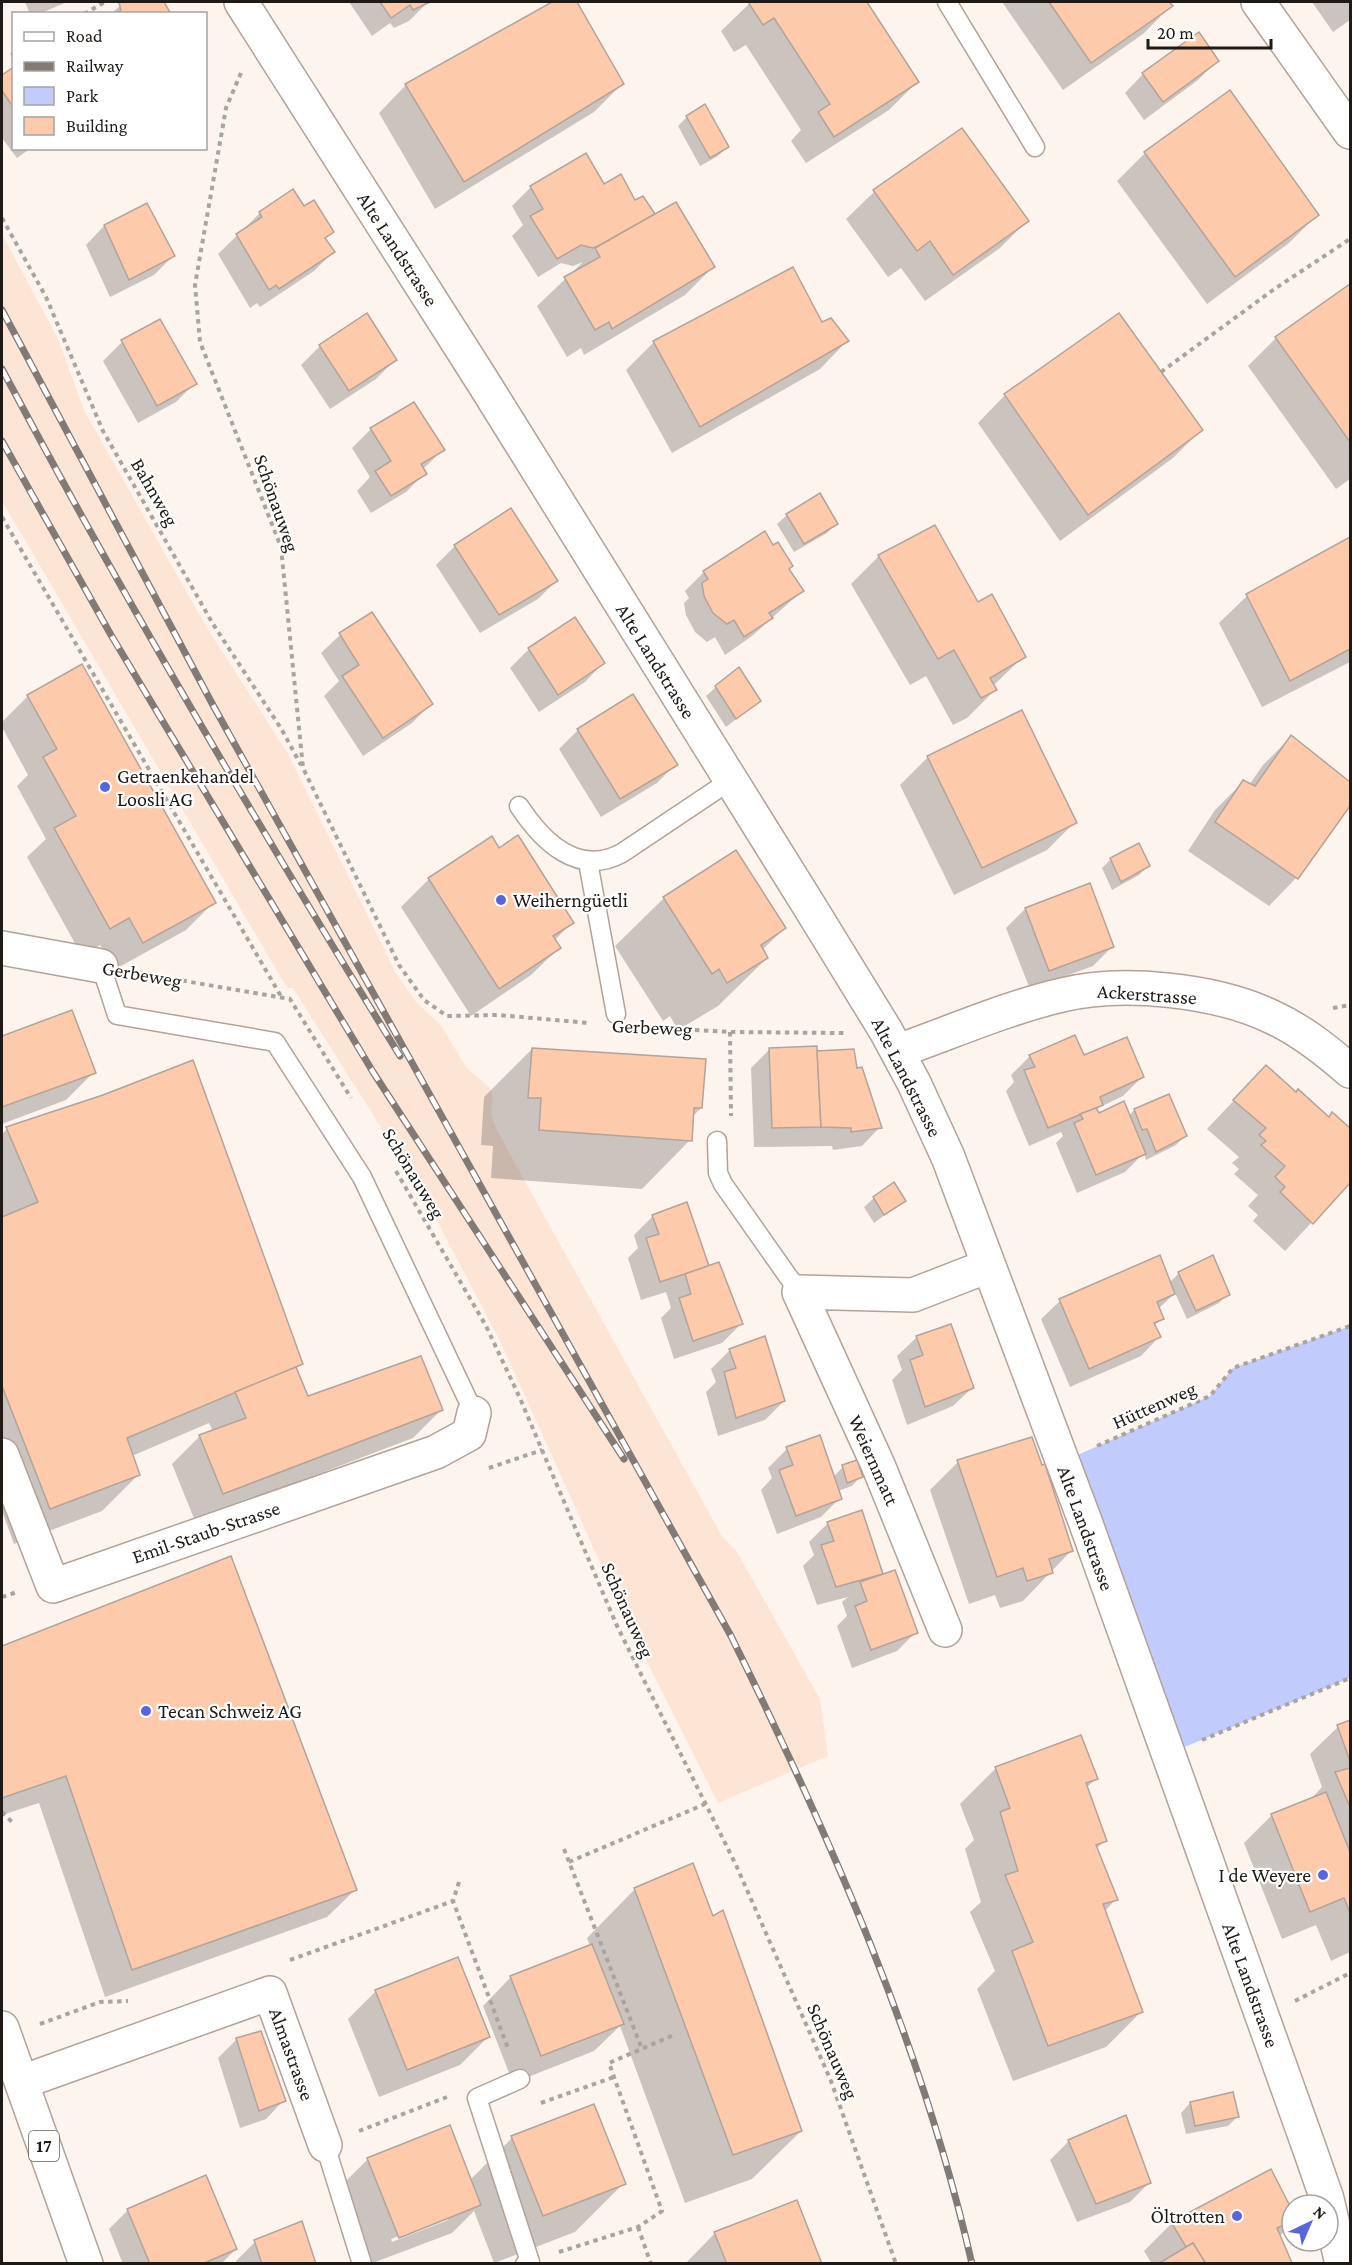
<svg xmlns="http://www.w3.org/2000/svg" width="1352" height="2265" font-family="'Crimson Pro',serif">
<style>
.built{fill:#fde5d6}
.green{fill:#c1ccfd}
.shadow{fill:#0003;fill-rule:evenodd}
.building{fill:#fdcbac;stroke:#b3a39a;stroke-width:1.5}
.lines{fill:none;stroke-linecap:round;stroke-linejoin:round}
.service-casing{stroke:#b2a299;stroke-width:21}
.minor-casing{stroke:#b2a299;stroke-width:36}
.primary-casing{stroke:#b2a299;stroke-width:36}
.path{stroke:#aba39e;stroke-width:4;stroke-dasharray:4.5 4.5;stroke-linecap:butt}
.service{stroke:#fff;stroke-width:18}
.minor{stroke:#fff;stroke-width:33}
.primary{stroke:#fff;stroke-width:33}
.rail-casing{stroke:#827a75;stroke-width:7}
.rail{stroke:#fff;stroke-width:4.5;stroke-dasharray:14;stroke-linecap:butt}
.poi-dot{fill:#5965dc;stroke:#fff;stroke-width:2}
.labels{text-anchor:middle;stroke-width:4.5;stroke-linejoin:round;paint-order:stroke}
.shield{fill:#fff;stroke:#625f5c;stroke-width:1.5}
.shield-label{font-size:18px;font-weight:bold;fill:#1f1a16}
.street-label{font-size:20px;fill:#1f1a16;stroke:#fff}
.poi-label{font-size:20px;fill:#1f1a16;stroke:#fff;text-anchor:start}
</style>
<rect width="100%" height="100%" fill="#fef4ee"/>
<!-- built -->
<polygon class="built" points="2,234 57,337 85,412 207,628 287,752 396,973 416,1002 441,1025 466,1067 490,1088 493,1096 491,1113 494,1124 511,1156 722,1536 737,1552 820,1699 828,1756 718,1803 626,1620 501,1343 423,1194 293,988 287,988 2,501"/>
<!-- green -->
<polygon class="green" points="1350,1326 1350,1678 1168,1754 1062,1462 1210,1396 1233,1368"/>
<!-- shadow -->
<g class="shadow">
<polygon points="25,2 67,2 39,14 30,14"/>
<polygon points="124,2 162,2 169,14 111,14"/>
<polygon points="349,2 428,2 409,21 394,28 390,23 372,36"/>
<polygon points="555,2 575,2 622,84 594,112 435,209 379,113 406,85"/>
<polygon points="751,2 865,2 917,82 889,110 806,163 791,141 801,130 746,45 734,52 721,31"/>
<polygon points="1002,2 1167,2 1171,6 1143,34 1063,90"/>
<polygon points="1312,2 1350,2 1350,20 1333,32"/>
<polygon points="1217,61 1198,80 1144,120 1125,93 1143,74"/>
<polygon points="14,69 14,148 31,148 17,158 2,138 2,77"/>
<polygon points="687,117 727,147 718,156 700,166 678,126"/>
<polygon points="962,130 1028,220 1000,248 925,301 901,268 888,277 846,219 874,192"/>
<polygon points="1145,153 1317,215 1289,243 1207,304 1117,181"/>
<polygon points="603,186 634,202 713,267 685,295 584,355 581,348 567,357 537,306 583,262 573,266 561,263 538,277 512,236 523,225 512,206 531,187"/>
<polygon points="146,205 173,256 154,275 110,297 86,245 104,226"/>
<polygon points="303,208 332,231 324,239 333,252 314,271 260,307 257,303 250,308 218,254 260,213"/>
<polygon points="1350,285 1350,479 1336,489 1248,366 1276,338"/>
<polygon points="847,341 820,369 672,453 626,370 654,342"/>
<polygon points="122,342 195,383 176,402 138,423 103,361"/>
<polygon points="320,346 395,360 376,379 330,409 301,365"/>
<polygon points="1005,395 1201,430 1173,458 1060,541 978,423"/>
<polygon points="371,429 443,450 423,469 425,473 406,492 371,513 357,491 370,477 352,448"/>
<polygon points="819,495 836,524 827,533 794,552 777,524 787,515"/>
<polygon points="1350,539 1350,662 1262,707 1219,623 1247,596"/>
<polygon points="455,546 557,580 538,599 480,633 436,565"/>
<polygon points="773,547 802,591 752,636 725,655 715,637 707,642 695,632 686,615 684,603 689,598 685,591 704,572"/>
<polygon points="879,556 977,604 1024,656 993,686 995,690 967,718 953,725 926,676 910,685 851,584"/>
<polygon points="371,614 431,704 412,723 363,756 324,696 339,681 321,653 340,635"/>
<polygon points="575,619 603,663 585,682 539,712 510,668 529,649"/>
<polygon points="82,666 214,902 186,930 114,970 100,945 82,956 27,857 46,839 17,786 28,775 2,727 2,722 28,696"/>
<polygon points="716,687 759,701 726,727 706,696"/>
<polygon points="578,730 676,764 657,783 601,817 559,749"/>
<polygon points="1291,737 1350,784 1350,803 1296,878 1269,906 1188,851 1215,810 1243,782 1249,785 1263,765"/>
<polygon points="928,757 1075,822 1047,850 954,895 900,785"/>
<polygon points="498,850 572,922 554,941 559,948 531,975 471,1016 401,907 429,879"/>
<polygon points="1111,859 1148,866 1139,875 1112,890 1102,868"/>
<polygon points="1089,885 1112,947 1093,966 1030,989 1006,928 1025,909"/>
<polygon points="664,898 785,928 762,950 767,958 718,1006 678,1030 670,1016 663,1021 615,946"/>
<polygon points="72,1012 94,1072 66,1100 2,1124 2,1038"/>
<polygon points="532,1049 701,1108 692,1117 690,1140 642,1189 491,1178 493,1146 481,1145 484,1097"/>
<polygon points="770,1049 816,1053 856,1070 880,1127 862,1146 833,1150 832,1146 754,1147 751,1068"/>
<polygon points="1030,1056 1083,1057 1142,1077 1123,1096 1100,1107 1096,1110 1098,1115 1128,1117 1134,1110 1168,1096 1185,1136 1176,1145 1146,1160 1144,1153 1125,1172 1077,1193 1056,1143 1063,1136 1061,1132 1029,1146 1006,1091 1014,1082 1011,1075"/>
<polygon points="1295,1094 1328,1119 1332,1114 1350,1130 1350,1181 1285,1251 1253,1221 1258,1215 1248,1206 1258,1195 1234,1174 1239,1169 1232,1163 1239,1157 1207,1129 1239,1095"/>
<polygon points="7,1129 301,1363 295,1369 307,1398 441,1410 413,1438 195,1521 172,1464 200,1436 213,1432 209,1423 132,1456 138,1475 102,1511 14,1544 2,1511 2,1134"/>
<polygon points="874,1198 904,1201 874,1223 864,1207"/>
<polygon points="653,1216 708,1268 741,1324 722,1343 674,1359 661,1318 671,1308 666,1292 641,1300 628,1258 638,1248 634,1235"/>
<polygon points="1179,1273 1228,1294 1219,1303 1187,1319 1175,1293 1158,1309 1162,1318 1154,1326 1159,1337 1141,1356 1070,1387 1041,1319 1060,1301 1169,1283"/>
<polygon points="950,1326 972,1388 953,1406 907,1425 892,1380 902,1370 897,1356 916,1338"/>
<polygon points="730,1350 784,1401 765,1420 718,1436 706,1392 716,1382 711,1369"/>
<polygon points="787,1449 833,1477 843,1467 861,1476 852,1486 838,1491 840,1498 821,1517 777,1534 761,1490 772,1478 768,1468"/>
<polygon points="958,1462 1071,1551 1023,1601 1000,1608 995,1595 969,1604 930,1490"/>
<polygon points="861,1512 882,1576 916,1632 897,1651 852,1668 837,1626 847,1616 842,1602 848,1597 817,1605 803,1566 814,1555 809,1542 828,1523"/>
<polygon points="231,1558 355,1890 327,1917 105,1997 39,1803 2,1815 2,1648"/>
<polygon points="1350,1722 1350,1952 1331,1961 1316,1925 1282,1939 1244,1843 1272,1815 1309,1801 1322,1787 1310,1754 1338,1727"/>
<polygon points="996,1768 1096,1779 1086,1788 1105,1841 1096,1849 1116,1899 1104,1912 1142,2011 1106,2047 1013,2081 977,1989 995,1971 970,1912 981,1902 965,1849 974,1840 960,1804"/>
<polygon points="635,1889 712,1918 801,2131 752,2179 685,2203 620,2026 594,2051 513,2083 483,2006 510,1978 590,1946 587,1938"/>
<polygon points="376,1991 488,2037 460,2065 379,2097 348,2019"/>
<polygon points="237,2039 284,2100 266,2119 240,2128 218,2058"/>
<polygon points="1232,2094 1237,2117 1228,2126 1186,2134 1181,2113 1190,2103"/>
<path d="M512,2138L624,2183L575,2232L494,2263L474,2211L452,2233L370,2264L340,2187L368,2159L470,2180ZM448,2217V2220L392,2242L391,2239Z"/>
<polygon points="1069,2141 1149,2183 1130,2202 1077,2222 1050,2160"/>
<polygon points="128,2210 236,2249 221,2264 123,2264 109,2229"/>
<polygon points="1292,2213 1292,2223 1279,2237 1290,2264 1152,2264 1144,2251 1172,2223"/>
<polygon points="715,2233 820,2264 685,2264"/>
<polygon points="255,2242 314,2264 237,2264 236,2261"/>
</g>
<!-- building -->
<g class="building">
<polygon points="122,2 164,2 171,14 116,14 121,10 119,3"/>
<polygon points="380,2 430,2 413,10 410,5 391,18"/>
<polygon points="552,2 577,2 624,84 464,182 405,84"/>
<polygon points="748,2 867,2 919,82 834,137 818,112 830,104 774,18 763,25"/>
<polygon points="1049,2 1169,2 1173,6 1091,63"/>
<polygon points="1199,32 1219,61 1163,102 1142,73"/>
<polygon points="14,67 14,108 2,91 2,75"/>
<polygon points="1230,90 1319,215 1235,277 1144,152"/>
<polygon points="705,104 729,147 710,158 686,116"/>
<polygon points="962,128 1029,221 953,275 930,241 917,251 873,190"/>
<polygon points="586,153 604,184 621,174 635,200 643,196 655,214 600,245 593,248 581,245 557,259 530,216 543,209 530,186"/>
<polygon points="293,189 304,206 314,200 334,232 325,238 335,252 279,289 276,285 269,290 236,234 262,217 259,212"/>
<polygon points="676,202 715,267 612,329 609,322 595,330 564,277 600,257 595,248"/>
<polygon points="147,203 175,256 129,280 104,225"/>
<polygon points="793,267 822,322 831,318 849,341 700,427 653,341"/>
<polygon points="1350,284 1350,442 1275,337"/>
<polygon points="367,313 397,360 349,391 319,345"/>
<polygon points="1119,313 1203,430 1088,515 1004,394"/>
<polygon points="160,319 197,384 157,406 121,340"/>
<polygon points="414,402 445,450 421,464 427,474 391,496 375,471 391,461 370,428"/>
<polygon points="820,493 838,524 804,544 786,514"/>
<polygon points="511,508 558,581 499,615 454,545"/>
<polygon points="935,525 978,602 992,594 1026,657 990,678 997,690 981,698 954,650 938,659 878,555"/>
<polygon points="765,531 773,545 778,542 793,566 789,569 804,591 769,613 773,618 744,637 734,620 727,624 713,613 704,596 702,583 708,579 703,571"/>
<polygon points="1350,537 1350,649 1290,681 1246,594"/>
<polygon points="372,612 433,704 383,738 342,676 359,665 339,633"/>
<polygon points="575,617 605,663 558,695 528,648"/>
<polygon points="82,664 216,903 143,943 129,918 110,929 54,828 76,816 43,757 57,749 27,695"/>
<polygon points="739,667 761,701 736,719 715,686"/>
<polygon points="633,694 678,765 620,799 577,729"/>
<polygon points="1022,710 1077,823 982,868 927,756"/>
<polygon points="1291,735 1350,782 1350,806 1298,879 1215,822 1243,780 1255,786"/>
<polygon points="518,835 574,923 553,936 561,948 499,989 428,878 492,836 499,848"/>
<polygon points="1139,843 1150,866 1121,882 1110,858"/>
<polygon points="736,850 786,928 761,945 768,958 727,983 719,969 712,974 663,897"/>
<polygon points="1090,883 1114,947 1049,971 1025,908"/>
<polygon points="72,1010 96,1073 2,1107 2,1036"/>
<polygon points="1075,1035 1084,1055 1127,1037 1144,1077 1100,1097 1103,1105 1048,1128 1024,1070 1035,1067 1029,1055"/>
<polygon points="817,1046 821,1127 772,1128 769,1048"/>
<polygon points="532,1048 706,1059 702,1108 694,1108 692,1141 539,1130 541,1098 528,1098"/>
<polygon points="854,1049 857,1068 862,1067 882,1128 851,1132 851,1128 821,1127 817,1051"/>
<polygon points="193,1060 303,1364 127,1438 140,1475 50,1509 2,1386 2,1217 38,1202 6,1127 103,1095"/>
<polygon points="1266,1065 1296,1092 1298,1089 1329,1117 1332,1112 1350,1128 1350,1183 1313,1224 1280,1192 1285,1187 1275,1177 1285,1166 1261,1145 1266,1141 1259,1135 1266,1128 1233,1100"/>
<polygon points="1169,1094 1187,1136 1156,1152 1147,1129 1142,1130 1134,1109"/>
<polygon points="1124,1101 1146,1154 1096,1175 1074,1123 1083,1119 1080,1114 1096,1108 1099,1113"/>
<polygon points="894,1182 906,1201 884,1215 873,1197"/>
<polygon points="687,1202 709,1266 660,1282 646,1238 659,1234 652,1215"/>
<polygon points="1160,1255 1175,1294 1157,1302 1164,1319 1154,1323 1161,1337 1089,1369 1059,1299"/>
<polygon points="1213,1255 1230,1295 1196,1311 1178,1272"/>
<polygon points="719,1262 743,1324 693,1341 679,1298 691,1294 685,1274"/>
<polygon points="951,1324 974,1388 925,1407 910,1360 923,1355 916,1336"/>
<polygon points="765,1336 785,1401 736,1418 724,1372 736,1368 729,1349"/>
<polygon points="421,1356 443,1410 223,1494 199,1435 246,1418 235,1392 296,1367 308,1396"/>
<polygon points="820,1435 842,1499 796,1516 779,1470 793,1465 786,1447"/>
<polygon points="1032,1437 1042,1465 1045,1464 1073,1551 1049,1559 1053,1573 1027,1581 1023,1568 997,1577 957,1460"/>
<polygon points="857,1460 863,1477 847,1483 842,1465"/>
<polygon points="862,1510 883,1574 836,1587 821,1545 834,1541 827,1522"/>
<polygon points="231,1556 357,1890 132,1970 66,1776 2,1798 2,1646"/>
<polygon points="895,1570 918,1633 871,1650 855,1606 867,1601 860,1582"/>
<polygon points="1350,1720 1350,1761 1337,1725"/>
<polygon points="1081,1735 1098,1779 1086,1783 1107,1841 1096,1845 1118,1900 1103,1904 1143,2012 1048,2046 1012,1951 1033,1942 1005,1875 1018,1871 1000,1812 1010,1808 995,1767"/>
<polygon points="1350,1768 1350,1807 1335,1772"/>
<polygon points="1326,1792 1350,1852 1350,1913 1344,1898 1310,1912 1271,1814"/>
<polygon points="693,1863 713,1916 723,1910 802,2131 733,2155 634,1888"/>
<polygon points="592,1944 624,2024 541,2056 510,1976"/>
<polygon points="458,1957 490,2037 407,2070 375,1990"/>
<polygon points="261,2031 286,2101 259,2111 236,2038"/>
<polygon points="1233,2092 1239,2117 1195,2126 1190,2102"/>
<polygon points="594,2104 626,2184 543,2216 511,2136"/>
<polygon points="1126,2115 1151,2183 1096,2204 1068,2140"/>
<polygon points="450,2125 481,2205 399,2238 367,2158"/>
<polygon points="1271,2169 1292,2210 1292,2222 1277,2228 1292,2263 1206,2264 1193,2243 1186,2247 1171,2222"/>
<polygon points="206,2175 237,2249 202,2264 150,2264 127,2209"/>
<polygon points="797,2200 822,2264 727,2264 714,2232"/>
<polygon points="302,2221 316,2264 262,2264 254,2240"/>
<polygon points="1193,2243 1206,2264 1158,2264 1186,2247"/>
</g>
<g class="lines">
<!-- service casing -->
<g class="service-casing">
<g id="service">
<polyline points="947,2 1035,147"/>
<path d="M519,806C542,841 578,877 622,853L731,780"/>
<polyline points="588,862 616,1014"/>
<polyline points="101,966 117,1015 275,1042 362,1177 474,1413"/>
<polyline points="717,1141 718,1173 723,1184 799,1292"/>
<polyline points="520,2079 477,2098 530,2262 525,2264"/>
<polyline points="325,2145 362,2264"/>
</g>
</g>
<!-- minor casing -->
<g class="minor-casing">
<g id="minor">
<polyline points="241,2 483,382 808,904 886,1031 914,1083 948,1157 1085,1521 1310,2150 1327,2199 1342,2264"/>
<polyline points="1258,2 1350,132"/>
<polyline points="2,948 101,966"/>
<path d="M898,1051C952,1032 1006,1008 1062,995C1122,980 1216,990 1272,1017C1301,1030 1326,1050 1350,1071"/>
<polyline points="2,1455 53,1586 436,1452 469,1434 474,1413"/>
<polyline points="945,1630 878,1465 799,1292 913,1295 988,1266"/>
<polyline points="22,2082 270,1993 325,2145"/>
</g>
</g>
<!-- primary casing -->
<g class="primary-casing">
<polyline id="primary" points="2,2028 86,2264"/>
</g>
<!-- path -->
<g class="path">
<polyline points="84,14 105,2"/>
<polyline points="11,55 14,54"/>
<polyline points="241,73 226,108 195,285 200,342 281,547 303,768 399,965 424,1000 447,1016 498,1015 589,1023"/>
<polyline points="2,218 46,297 103,431 213,624 282,730 301,765"/>
<polyline points="1161,372 1273,290 1350,239"/>
<polyline points="2,517 282,998"/>
<polyline points="138,973 290,999 351,1098"/>
<polyline points="1333,1008 1350,1005"/>
<polyline points="641,1027 730,1032 844,1033"/>
<polyline points="730,1032 731,1116"/>
<polyline points="396,1171 486,1326 519,1396 617,1626 736,1865 831,2081 896,2264"/>
<polyline points="1097,1446 1210,1396 1233,1368 1350,1326"/>
<polyline points="489,1468 542,1450"/>
<polyline points="2,1597 17,1592"/>
<polyline points="1202,1740 1350,1678"/>
<polyline points="2,1812 13,1823"/>
<polyline points="564,1849 642,2049"/>
<polyline points="569,1862 705,1804"/>
<polyline points="459,1882 453,1901 509,2051"/>
<polyline points="290,1960 453,1901"/>
<polyline points="1295,2001 1350,1973"/>
<polyline points="40,2024 100,2002 128,2001"/>
<polyline points="541,2103 614,2077"/>
<polyline points="359,2131 447,2097"/>
<polyline points="638,2227 651,2264"/>
<polyline points="559,2252 638,2227 662,2211 609,2063 676,2034"/>
</g>
<!-- service -->
<use href="#service" class="service"/>
<!-- minor -->
<use href="#minor" class="minor"/>
<!-- primary -->
<use href="#primary" class="primary"/>
<!-- rail casing -->
<g class="rail-casing">
<g id="rail">
<path d="M2,310L214,707L731,1636C830,1837 922,2044 972,2264"/>
<path d="M2,369C126,603 261,830 400,1056"/>
<polyline points="2,441 111,635 373,1072 624,1459"/>
</g>
</g>
<!-- rail -->
<use href="#rail" class="rail"/>
</g>
<!-- markers -->
<g class="poi-dot">
<circle cx="105" cy="787" r="6"/>
<circle cx="501" cy="900" r="6"/>
<circle cx="146" cy="1711" r="6"/>
<circle cx="1323" cy="1875" r="6"/>
<circle cx="1237" cy="2216" r="6"/>
</g>
<g class="labels">
<!-- shield labels -->
<rect class="shield" x="29" y="2131" width="30" height="30" rx="4.5"/>
<g class="shield-label">
<text x="44" y="2152">17</text>
</g>
<!-- street labels -->
<g class="street-label">
<text transform="translate(398 249) rotate(57)" y="7">Alte Landstrasse</text>
<text transform="translate(155 492) rotate(60)" y="7">Bahnweg</text>
<text transform="translate(277 503) rotate(71)" y="7">Schönauweg</text>
<text transform="translate(656 661) rotate(58)" y="7">Alte Landstrasse</text>
<text transform="translate(142 974) rotate(10)" y="7">Gerbeweg</text>
<text transform="translate(1147 994) rotate(4)" y="7">Ackerstrasse</text>
<text transform="translate(652 1027) rotate(3)" y="7">Gerbeweg</text>
<text transform="translate(907 1077) rotate(63)" y="7">Alte Landstrasse</text>
<text transform="translate(414 1173) rotate(59)" y="7">Schönauweg</text>
<text transform="translate(1154 1405) rotate(-24)" y="7">Hüttenweg</text>
<text transform="translate(874 1460) rotate(66)" y="7">Weiernmatt</text>
<text transform="translate(1086 1528) rotate(70)" y="7">Alte Landstrasse</text>
<text transform="translate(206 1532) rotate(-19)" y="7">Emil-Staub-Strasse</text>
<text transform="translate(628 1610) rotate(66)" y="7">Schönauweg</text>
<text transform="translate(1251 1985) rotate(70)" y="7">Alte Landstrasse</text>
<text transform="translate(833 2051) rotate(67)" y="7">Schönauweg</text>
<text transform="translate(292 2054) rotate(70)" y="7">Almastrasse</text>
</g>
<!-- poi labels -->
<g class="poi-label">
<text x="117" y="783">Getraenkehandel<tspan x="117" dy="23">Loosli AG</tspan></text>
<text x="513" y="907">Weiherngüetli</text>
<text x="158" y="1718">Tecan Schweiz AG</text>
<text x="1311" y="1882" text-anchor="end">I de Weyere</text>
<text x="1225" y="2223" text-anchor="end">Öltrotten</text>
</g>
</g>
<!-- border -->
<rect width="1352" height="2265" fill="none" stroke="#1f1a16" stroke-width="6"/>
<!-- legend -->
<rect x="12" y="12" width="195" height="138" fill="#ffffff" stroke="#a5a3a2" stroke-width="1.5"/>
<rect x="24" y="32" width="30" height="9" fill="#ffffff" stroke="#a5a3a2" stroke-width="1.5"/>
<text x="66" y="42" font-size="18" fill="#1f1a16">Road</text>
<rect x="24" y="62" width="30" height="9" fill="#827a75" stroke="#a5a3a2" stroke-width="1.5"/>
<text x="66" y="72" font-size="18" fill="#1f1a16">Railway</text>
<rect x="24" y="87" width="30" height="18" fill="#c1ccfd" stroke="#a5a3a2" stroke-width="1.5"/>
<text x="66" y="102" font-size="18" fill="#1f1a16">Park</text>
<rect x="24" y="117" width="30" height="18" fill="#fdcbac" stroke="#a5a3a2" stroke-width="1.5"/>
<text x="66" y="132" font-size="18" fill="#1f1a16">Building</text>
<!-- north arrow -->
<g transform="translate(1310 2223) rotate(44)"><circle r="28" fill="#ffffff" stroke="#a5a3a2" stroke-width="1.5"/>
<path d="M0-4.5L10 22L0 15L-10 22Z" fill="#5965dc"/>
<text y="-9" font-size="16" font-weight="bold" text-anchor="middle" fill="#1f1a16">N</text>
</g>
<!-- scale -->
<path d="M1148 39v9h123v-9" fill="none" stroke="#1f1a16" stroke-width="3"/>
<text x="1157" y="39" font-size="18" fill="#1f1a16" stroke="#ffffff" stroke-width="4.5" paint-order="stroke">20 m</text>
</svg>
